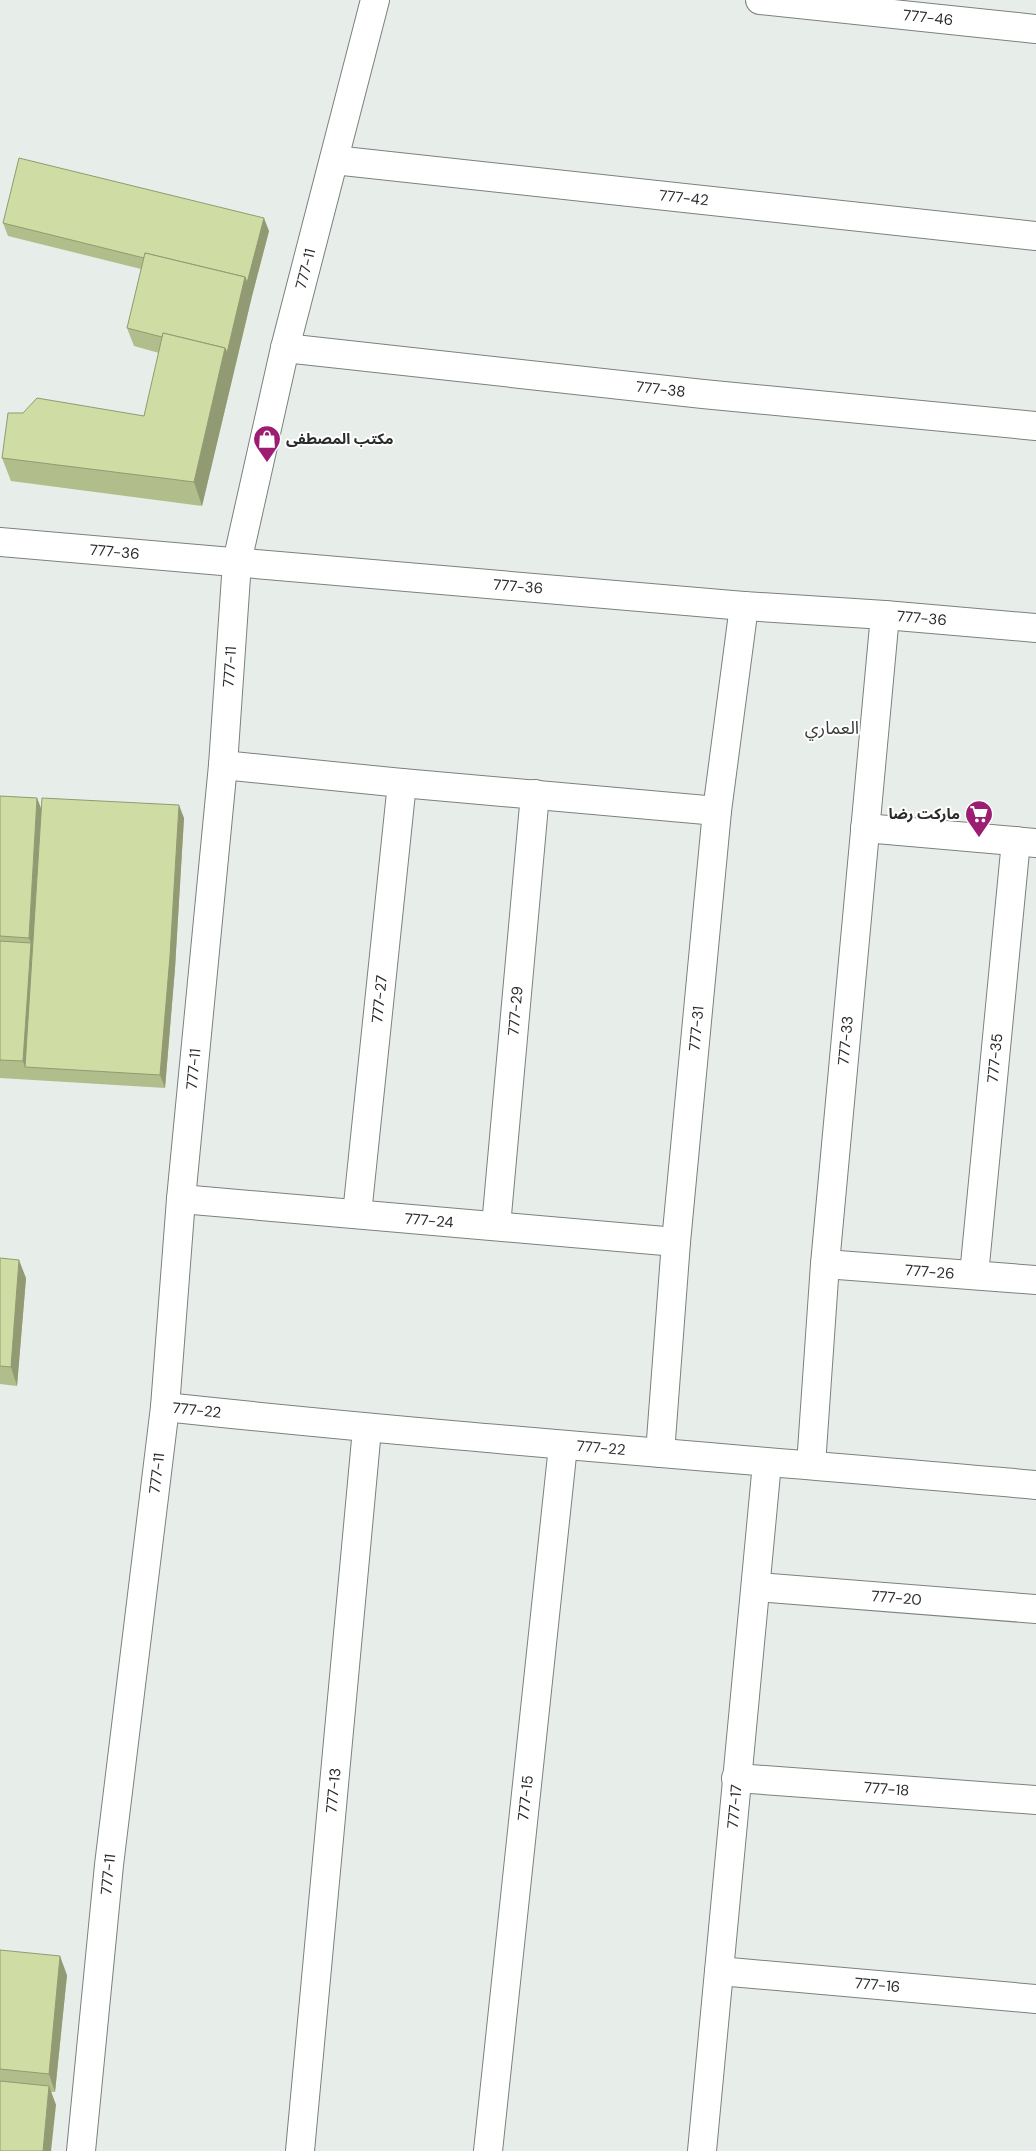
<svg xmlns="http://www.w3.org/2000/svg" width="1036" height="2151" font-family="'DM Sans','Noto Sans Arabic',sans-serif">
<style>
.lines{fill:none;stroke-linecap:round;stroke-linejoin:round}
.minor-casing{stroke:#7b817c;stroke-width:30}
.minor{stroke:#fff;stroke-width:28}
.wall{fill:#b2bd8c}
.shaded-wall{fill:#919a72}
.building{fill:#cfdca3;stroke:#919a72}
.labels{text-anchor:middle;stroke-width:4;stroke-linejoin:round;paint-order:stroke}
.street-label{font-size:15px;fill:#292c2a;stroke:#fff}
.poi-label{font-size:15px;font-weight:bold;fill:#292c2a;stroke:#fff;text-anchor:start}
.quarter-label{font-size:18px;fill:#373c38;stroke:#fff}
</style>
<rect width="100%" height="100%" fill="#e7eee9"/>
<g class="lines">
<!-- minor casing -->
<g class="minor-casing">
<g id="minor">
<path id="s1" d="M760,0L1036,29"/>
<path id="s2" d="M334,160L1036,236"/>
<path id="s3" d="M285,348L703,394L1036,426"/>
<path id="s4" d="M0,542L744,606L885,615L1036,628"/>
<polyline points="223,765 402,783 717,811"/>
<polyline points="865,828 1036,843"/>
<path id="s5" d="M181,1199L676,1242"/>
<path id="s6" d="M357,1214L402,783"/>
<path id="s7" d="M496,1226L535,794"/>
<path id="s8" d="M825,1264L1036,1280"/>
<path id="s9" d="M974,1275L1016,841"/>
<path id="s10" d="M165,1407C455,1438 745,1459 1036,1485"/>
<path id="s11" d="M660,1453L676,1242L717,811L744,606"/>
<path id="s12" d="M811,1465L825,1264L885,615"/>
<path id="s13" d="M757,1587L1036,1609"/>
<path id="s14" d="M736,1778L1036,1800"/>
<path id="s15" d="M719,1971L1036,1999"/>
<path id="s16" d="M81,2151L109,1865L165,1407L181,1199L223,765L237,562L285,348L375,0"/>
<path id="s17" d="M300,2151L367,1429"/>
<path id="s18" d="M488,2151L563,1446"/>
<path id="s19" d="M702,2151L767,1463"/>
</g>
</g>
<!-- minor -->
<use href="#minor" class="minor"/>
</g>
<!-- wall -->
<g class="wall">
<polygon points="3,223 269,231 252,296 202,506 11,481 2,458 144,416 159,353 134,346 127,328 141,269 8,236"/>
<polygon points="0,796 37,798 41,808 184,818 175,968 165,1088 0,1078"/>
<polygon points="0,1258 26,1278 17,1386 0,1384"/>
<polygon points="0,1950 67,1975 55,2092 51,2092 56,2105 0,2151"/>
</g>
<!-- shaded-wall -->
<g class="shaded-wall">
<polygon points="264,218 269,231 252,296 202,506 194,482 225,348 245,277"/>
<polygon points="37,798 46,822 25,1067 23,1061 31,943 29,938"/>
<polygon points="179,805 184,818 175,968 165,1088 160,1075"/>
<polygon points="19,1260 26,1278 17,1386 11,1367"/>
<polygon points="60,1956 67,1975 55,2092 49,2074"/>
<polygon points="49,2086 56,2105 51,2151 43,2151"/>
</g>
<!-- building -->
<g class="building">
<polygon points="19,158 264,218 247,283 245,277 145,253 144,258 3,223"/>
<polygon points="145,253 245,277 227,353 225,348 163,333 162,337 127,328"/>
<polygon points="163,333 225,348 194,482 2,458 8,413 23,413 37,398 144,416"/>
<polygon points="0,796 37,798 29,938 0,936"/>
<polygon points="42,798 179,805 170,956 160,1075 25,1067"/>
<polygon points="0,941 31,943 23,1061 0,1060"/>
<polygon points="0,1258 19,1260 11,1367 0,1366"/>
<polygon points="0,1950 60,1956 49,2074 0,2069"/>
<polygon points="0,2081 49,2086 43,2151 0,2151"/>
</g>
<!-- icons -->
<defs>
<g id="shop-pin" transform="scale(1.4375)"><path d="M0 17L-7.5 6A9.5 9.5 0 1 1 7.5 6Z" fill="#9c1d72" stroke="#fff"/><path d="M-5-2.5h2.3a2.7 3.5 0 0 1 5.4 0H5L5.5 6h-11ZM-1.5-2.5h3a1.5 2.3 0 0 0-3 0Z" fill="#fff"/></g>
<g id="supermarket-pin" transform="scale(1.4375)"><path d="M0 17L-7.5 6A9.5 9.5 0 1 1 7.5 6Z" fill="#9c1d72" stroke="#fff"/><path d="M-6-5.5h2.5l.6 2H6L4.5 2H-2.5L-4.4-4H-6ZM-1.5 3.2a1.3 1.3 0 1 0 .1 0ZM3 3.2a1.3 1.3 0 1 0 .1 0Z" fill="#fff"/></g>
</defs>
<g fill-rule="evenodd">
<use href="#shop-pin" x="267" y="439"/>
<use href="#supermarket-pin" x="979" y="814"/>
</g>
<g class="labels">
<!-- street labels -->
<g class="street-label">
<text dy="5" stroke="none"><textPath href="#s1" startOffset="169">777-46</textPath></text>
<text dy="5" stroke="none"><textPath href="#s2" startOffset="352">777-42</textPath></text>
<text dy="5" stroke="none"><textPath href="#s16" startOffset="1898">777-11</textPath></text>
<text dy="5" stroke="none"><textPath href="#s3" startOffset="378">777-38</textPath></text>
<text dy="5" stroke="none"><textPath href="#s4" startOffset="115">777-36</textPath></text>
<text dy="5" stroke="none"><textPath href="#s4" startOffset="520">777-36</textPath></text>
<text dy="5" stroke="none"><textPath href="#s4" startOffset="925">777-36</textPath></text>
<text dy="5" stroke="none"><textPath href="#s16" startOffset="1492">777-11</textPath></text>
<text dy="5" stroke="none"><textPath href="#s6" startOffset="216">777-27</textPath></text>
<text dy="5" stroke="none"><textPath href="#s7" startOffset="216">777-29</textPath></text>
<text dy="5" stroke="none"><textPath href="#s11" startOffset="426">777-31</textPath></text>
<text dy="5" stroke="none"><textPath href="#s12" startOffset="426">777-33</textPath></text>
<text dy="5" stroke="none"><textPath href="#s9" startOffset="218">777-35</textPath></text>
<text dy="5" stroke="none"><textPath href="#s16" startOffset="1088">777-11</textPath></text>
<text dy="5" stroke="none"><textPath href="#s5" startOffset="249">777-24</textPath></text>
<text dy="5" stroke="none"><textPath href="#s8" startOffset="105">777-26</textPath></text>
<text dy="5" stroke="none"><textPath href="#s10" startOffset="32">777-22</textPath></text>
<text dy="5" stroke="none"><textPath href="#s10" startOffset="438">777-22</textPath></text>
<text dy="5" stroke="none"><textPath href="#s16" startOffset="682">777-11</textPath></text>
<text dy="5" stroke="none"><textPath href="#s13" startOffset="140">777-20</textPath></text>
<text dy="5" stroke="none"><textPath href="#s14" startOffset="151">777-18</textPath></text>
<text dy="5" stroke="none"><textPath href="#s17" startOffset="362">777-13</textPath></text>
<text dy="5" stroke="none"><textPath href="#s18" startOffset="355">777-15</textPath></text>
<text dy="5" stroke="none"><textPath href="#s19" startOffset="346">777-17</textPath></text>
<text dy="5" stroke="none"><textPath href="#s16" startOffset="278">777-11</textPath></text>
<text dy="5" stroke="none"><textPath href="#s15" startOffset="159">777-16</textPath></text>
</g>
<!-- poi labels -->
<g class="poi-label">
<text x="286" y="444">مكتب المصطفى</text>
<text x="960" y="819" text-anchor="end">ماركت رضا</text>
</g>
<!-- quarter labels -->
<g class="quarter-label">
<text x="832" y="734">العماري</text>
</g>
</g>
</svg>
